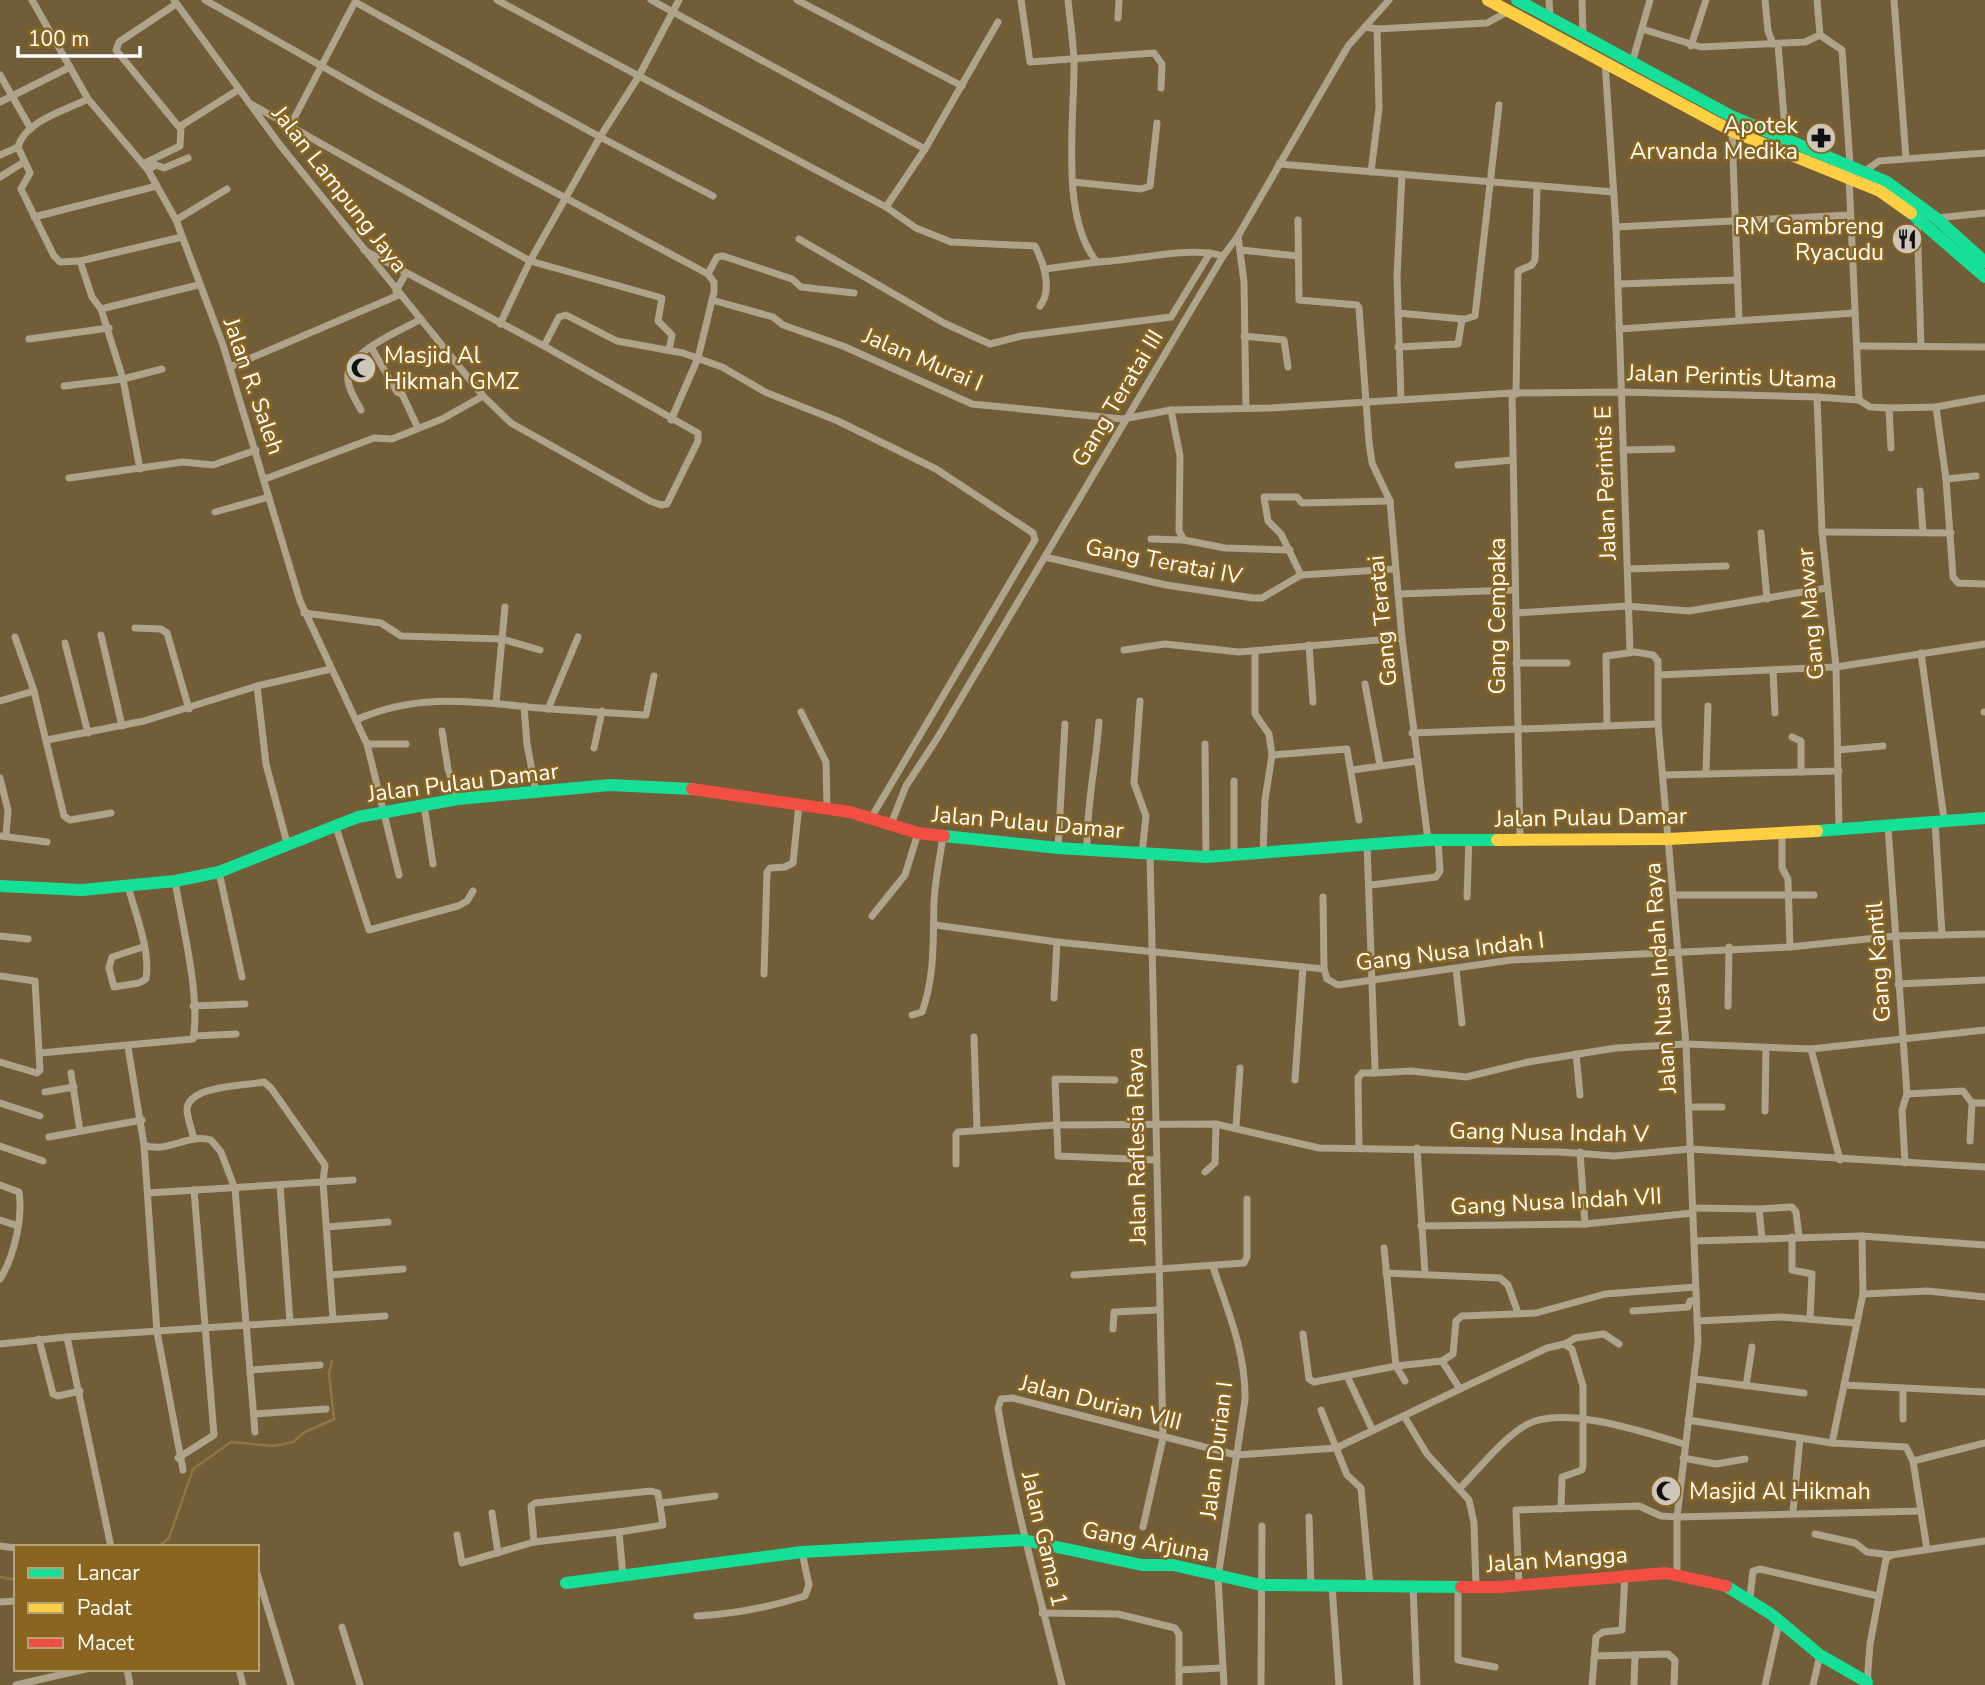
<svg xmlns="http://www.w3.org/2000/svg" width="1985" height="1685" font-family="'Nunito Sans',sans-serif">
<style>
.lines{fill:none;stroke-linecap:round;stroke-linejoin:round}
.stream{stroke:#8e7645;stroke-width:2.5}
.street{stroke:#afa38c;stroke-width:7}
.fast{stroke:#16e098;stroke-width:12}
.slow{stroke:#ffcf43;stroke-width:12}
.jam{stroke:#f24e42;stroke-width:12}
.labels{text-anchor:middle;stroke-width:5;stroke-linejoin:round;paint-order:stroke}
.poi-label{font-size:23px;fill:#fff;stroke:#896520;text-anchor:end}
.street-label{font-size:23px;fill:#fff;stroke:#896520}
</style>
<rect width="100%" height="100%" fill="#715d38"/>
<g class="lines">
<!-- stream -->
<g class="stream">
<polyline points="158,1547 169,1538 193,1469 231,1442 274,1446 293,1442 305,1432 334,1419 329,1373 332,1361"/>
<polyline points="0,1577 16,1580"/>
</g>
<!-- street -->
<g class="street">
<polyline points="32,0 88,99 148,170 176,220 223,345 300,601 367,744 399,875"/>
<polyline points="174,0 280,145 483,396 511,423 650,501 661,505 667,504 698,441 698,433 544,346 364,250"/>
<polyline points="205,0 380,99 708,274 714,282 714,292 698,358 671,420"/>
<polyline points="497,0 639,76 679,0"/>
<polyline points="651,0 925,149 886,207"/>
<polyline points="797,0 962,86"/>
<polyline points="1021,0 1030,62 1154,53 1162,64 1161,88"/>
<path d="M1068,0C1070,20 1073,40 1074,60C1075,116 1059,217 1097,262C1135,261 1189,245 1223,256"/>
<polyline points="1549,0 1550,18"/>
<polyline points="1582,0 1583,36"/>
<polyline points="1765,0 1768,31 1773,44"/>
<polyline points="1817,0 1820,35 1842,50 1850,164"/>
<polyline points="1894,0 1906,158"/>
<path d="M355,2L600,137L639,76L886,207L916,228L951,242L1035,246C1043,262 1053,289 1040,306"/>
<polyline points="176,4 119,42 116,50 179,127 238,90"/>
<polyline points="1118,18 1119,0"/>
<polyline points="1365,27 1377,29 1487,23 1507,12"/>
<polyline points="1642,29 1701,47 1805,42 1820,35"/>
<polyline points="1778,44 1786,141"/>
<polyline points="1691,46 1706,0"/>
<polyline points="1605,62 1616,227 1630,652"/>
<polyline points="1632,63 1650,0"/>
<polyline points="0,75 31,129"/>
<path d="M88,99C66,110 25,121 18,147L30,173L21,189L54,256L60,262L80,261L92,297L101,309"/>
<polyline points="0,102 70,67"/>
<polyline points="251,104 530,261 662,298 658,321 672,335 669,350"/>
<polyline points="290,126 356,0"/>
<polyline points="1732,131 1739,320"/>
<polyline points="925,149 998,22"/>
<polyline points="0,155 18,147"/>
<polyline points="143,164 180,146 181,127"/>
<polyline points="1279,164 1613,192"/>
<polyline points="148,170 156,165 164,168 188,158"/>
<polyline points="1865,171 1879,161 1985,153"/>
<polyline points="1371,172 1379,108 1377,29"/>
<polyline points="0,177 24,162"/>
<polyline points="1849,177 1859,400"/>
<polyline points="1073,182 1141,189 1150,186 1157,123"/>
<polyline points="34,217 157,186"/>
<polyline points="1917,217 1921,346"/>
<polyline points="1937,218 1985,213"/>
<polyline points="176,220 227,189"/>
<polyline points="1298,220 1299,300 1357,305 1359,308 1369,442 1372,463 1390,501 1402,638 1428,840"/>
<polyline points="1616,227 1850,215"/>
<polyline points="1238,236 1244,282 1246,408"/>
<polyline points="799,239 944,323 990,344 1021,336 1171,317 1210,253"/>
<polyline points="1241,250 1297,256"/>
<polyline points="80,261 182,237"/>
<polyline points="1045,269 1097,262"/>
<polyline points="708,274 717,257 723,256 792,279 801,287 854,293"/>
<polyline points="1618,284 1736,280"/>
<polyline points="396,291 406,273"/>
<polyline points="712,300 773,317 783,325 843,346 972,404 1123,419 1171,410 1271,408 1512,393 1621,392 1817,397 1859,400 1870,407 1889,408 1936,407 1985,398"/>
<polyline points="1398,313 1463,319"/>
<polyline points="500,324 530,261 600,137 713,196"/>
<polyline points="1619,329 1855,313"/>
<polyline points="1244,336 1284,340 1288,367"/>
<polyline points="29,339 109,328"/>
<polyline points="544,346 559,317 566,315 617,341 683,353 722,367 765,392 838,421 936,469 1033,533 1035,540 871,818"/>
<polyline points="1858,346 1985,347"/>
<polyline points="371,347 397,392 402,394 417,426"/>
<polyline points="1398,347 1458,344 1462,320 1475,316 1499,105"/>
<polyline points="230,367 399,295"/>
<polyline points="64,386 123,379 162,369"/>
<polyline points="1512,393 1520,839"/>
<polyline points="1516,394 1518,271 1532,265 1535,260 1537,188"/>
<polyline points="1817,397 1822,532 1836,667 1839,828"/>
<polyline points="1401,399 1397,277 1402,174"/>
<polyline points="1936,407 1946,479 1953,577 1958,583 1985,584"/>
<polyline points="1889,408 1891,448"/>
<path d="M361,410C356,400 346,386 348,374C350,351 402,330 421,319"/>
<polyline points="1171,410 1180,456 1179,531 1184,540"/>
<polyline points="1623,450 1672,449"/>
<polyline points="1458,465 1513,460"/>
<polyline points="140,469 123,379 101,309 198,285"/>
<polyline points="69,478 183,462 213,465 256,450"/>
<polyline points="265,479 374,438 392,439 442,419 483,396"/>
<polyline points="1946,479 1976,476"/>
<polyline points="1920,491 1923,532"/>
<polyline points="215,512 269,497"/>
<polyline points="1822,532 1951,533"/>
<polyline points="1761,533 1767,599"/>
<polyline points="1151,539 1184,540 1225,548 1290,550"/>
<polyline points="1045,557 1166,585 1253,598 1262,598 1301,575 1395,569"/>
<polyline points="1628,569 1726,566"/>
<polyline points="1301,575 1281,534 1268,521 1264,497 1297,497 1302,503 1390,501"/>
<polyline points="1398,594 1515,590"/>
<polyline points="304,613 381,623 401,636 502,639 540,650"/>
<polyline points="1516,613 1627,606 1689,611 1827,588"/>
<polyline points="135,628 161,629 167,633 189,709"/>
<polyline points="101,635 122,726"/>
<polyline points="15,637 34,691 64,816 70,820 111,813"/>
<polyline points="65,643 88,733"/>
<polyline points="1309,645 1313,702"/>
<polyline points="1124,650 1165,644 1239,652 1402,638"/>
<polyline points="1255,651 1255,714 1269,734 1272,755 1265,800 1263,853"/>
<polyline points="1921,653 1944,819"/>
<polyline points="1516,663 1567,663"/>
<polyline points="1773,670 1775,713"/>
<polyline points="1658,675 1836,667 1985,644"/>
<polyline points="1365,684 1380,765"/>
<polyline points="257,686 266,764 287,843"/>
<polyline points="0,701 34,691"/>
<polyline points="1140,701 1134,783 1146,816 1142,854"/>
<polyline points="496,703 505,607"/>
<polyline points="524,706 527,744 536,792"/>
<polyline points="548,709 578,637"/>
<polyline points="801,712 826,762 827,808"/>
<polyline points="1984,712 1985,712"/>
<path d="M356,720C418,692 475,702 540,708C575,711 611,713 646,715L654,676"/>
<polyline points="1607,725 1606,656 1635,652 1653,655 1658,661 1658,724 1686,1044 1698,1342 1677,1517 1677,1574"/>
<polyline points="442,731 448,769 458,799"/>
<polyline points="1412,733 1658,724"/>
<polyline points="1792,737 1801,741 1801,772"/>
<polyline points="47,740 144,721 257,686 331,669"/>
<polyline points="367,744 406,744"/>
<polyline points="1205,744 1206,857"/>
<polyline points="594,748 602,711"/>
<polyline points="1838,750 1883,746"/>
<polyline points="1272,755 1347,749 1359,820"/>
<polyline points="1352,770 1417,761"/>
<polyline points="1706,773 1708,706"/>
<polyline points="1663,775 1839,771"/>
<polyline points="0,778 8,810 6,836"/>
<polyline points="424,805 433,864"/>
<polyline points="1935,821 1942,935"/>
<polyline points="335,824 369,930 458,906 467,901 473,891"/>
<polyline points="891,824 906,786 938,737 1223,256 1238,236 1348,46 1389,0"/>
<polyline points="1888,827 1907,1094 1902,1110 1905,1163"/>
<polyline points="1782,831 1782,868 1788,879 1790,947"/>
<polyline points="0,836 47,842"/>
<polyline points="1058,848 1065,724"/>
<path d="M1087,850C1086,808 1096,764 1099,722"/>
<polyline points="1234,855 1234,781"/>
<polyline points="219,872 242,977"/>
<polyline points="1371,885 1436,877 1440,871 1438,840"/>
<path d="M128,886C135,913 151,951 146,979L139,983L114,987L109,968L112,957L143,947"/>
<polyline points="1674,895 1814,895"/>
<polyline points="1323,897 1324,969"/>
<polyline points="1467,897 1469,839"/>
<polyline points="872,916 905,875 918,833"/>
<polyline points="935,925 1057,942 1324,969 1327,979 1338,985 1511,960 1790,947 1896,936 1985,934"/>
<polyline points="0,936 28,939"/>
<polyline points="1456,969 1462,1023"/>
<polyline points="764,974 767,872 770,868 785,867 793,863 799,804"/>
<polyline points="0,976 35,981 40,1070 37,1073 0,1062"/>
<polyline points="1898,984 1985,980"/>
<polyline points="1054,998 1057,942"/>
<polyline points="193,1006 245,1004"/>
<polyline points="1728,1006 1729,947"/>
<path d="M912,1015L922,1012C935,977 933,938 934,902C935,880 940,858 943,836"/>
<polyline points="194,1036 236,1034"/>
<polyline points="974,1037 977,1129"/>
<path d="M128,1047L144,1145C167,1154 188,1133 211,1140L221,1152L235,1189L255,1432"/>
<polyline points="1811,1049 1840,1160"/>
<path d="M40,1053L193,1039C201,998 182,924 175,881"/>
<polyline points="1576,1054 1580,1095"/>
<polyline points="71,1073 80,1131"/>
<polyline points="1375,1073 1411,1071 1466,1077 1528,1062 1616,1048 1686,1044 1811,1049 1985,1030"/>
<polyline points="1115,1080 1055,1079 1058,1156 1156,1160"/>
<polyline points="1295,1080 1303,967"/>
<polyline points="45,1092 74,1087"/>
<polyline points="1907,1094 1963,1091 1972,1103 1985,1103"/>
<polyline points="0,1103 40,1116"/>
<polyline points="1689,1107 1722,1107"/>
<polyline points="1765,1111 1766,1048"/>
<polyline points="1236,1127 1240,1068"/>
<polyline points="49,1137 142,1120"/>
<path d="M194,1139C192,1130 188,1120 187,1111C186,1085 244,1086 264,1082L271,1088L325,1165L323,1182L333,1319"/>
<polyline points="1970,1141 1972,1103"/>
<polyline points="144,1145 157,1332 183,1470"/>
<polyline points="0,1146 43,1161"/>
<polyline points="1359,1147 1358,1078 1362,1073 1375,1073 1375,1068 1367,844"/>
<polyline points="1417,1148 1425,1274"/>
<polyline points="1580,1152 1585,1224"/>
<polyline points="956,1164 956,1135 958,1132 1056,1125 1216,1124 1319,1148 1561,1152 1614,1156 1690,1149 1985,1167"/>
<polyline points="1205,1172 1215,1163 1216,1124"/>
<path d="M0,1185L19,1192C23,1218 14,1257 0,1279"/>
<polyline points="280,1185 290,1322"/>
<polyline points="148,1193 353,1180"/>
<polyline points="1693,1208 1759,1209 1762,1238"/>
<polyline points="1759,1209 1792,1207 1796,1212 1799,1237"/>
<polyline points="0,1220 18,1226"/>
<polyline points="1421,1226 1585,1224 1693,1213"/>
<polyline points="327,1227 388,1222"/>
<polyline points="1792,1237 1792,1270 1812,1274 1810,1318"/>
<polyline points="1694,1241 1862,1236 1985,1245"/>
<polyline points="1384,1248 1396,1366 1405,1381"/>
<path d="M1213,1267C1228,1311 1246,1353 1245,1400L1218,1577L1224,1685"/>
<polyline points="1386,1273 1500,1278 1508,1285 1518,1313"/>
<polyline points="330,1275 403,1269"/>
<polyline points="1074,1275 1244,1263 1247,1257 1247,1199"/>
<polyline points="1863,1294 1928,1291 1985,1297"/>
<polyline points="1633,1311 1688,1307 1690,1301 1696,1300"/>
<polyline points="1697,1321 1781,1317 1856,1323"/>
<polyline points="1113,1329 1114,1312 1158,1310"/>
<polyline points="1303,1334 1309,1379 1314,1382 1396,1366 1442,1361 1453,1354 1456,1321 1462,1316 1536,1313 1605,1294 1695,1287"/>
<polyline points="67,1337 111,1547"/>
<polyline points="39,1339 53,1394 58,1396 80,1391"/>
<polyline points="0,1344 67,1337 385,1316"/>
<polyline points="1565,1344 1575,1338 1604,1334 1619,1344"/>
<polyline points="1442,1361 1460,1389 1547,1348 1564,1344 1572,1349 1583,1386 1583,1466 1582,1470 1562,1477 1561,1509"/>
<polyline points="251,1370 320,1365"/>
<polyline points="1347,1376 1372,1429"/>
<polyline points="1696,1379 1804,1393"/>
<polyline points="1844,1385 1985,1392"/>
<polyline points="1746,1386 1752,1347"/>
<polyline points="1903,1388 1903,1419"/>
<polyline points="1321,1410 1347,1475 1361,1488 1370,1585"/>
<polyline points="254,1414 326,1409"/>
<polyline points="1404,1416 1427,1454 1469,1500 1474,1523 1476,1586"/>
<polyline points="1688,1420 1832,1443 1906,1447 1913,1461 1927,1549"/>
<polyline points="1832,1443 1863,1294 1862,1236"/>
<polyline points="178,1458 214,1435 194,1190"/>
<polyline points="1683,1458 1716,1464 1745,1459"/>
<polyline points="1913,1461 1985,1443"/>
<path d="M1460,1488C1480,1468 1502,1439 1526,1425C1562,1404 1647,1433 1684,1444"/>
<polyline points="662,1503 715,1496"/>
<polyline points="1793,1512 1800,1438"/>
<polyline points="492,1513 498,1553"/>
<polyline points="1309,1517 1311,1586"/>
<polyline points="1143,1527 1163,1438 1150,854"/>
<polyline points="1815,1534 1855,1543 1867,1552 1891,1555"/>
<polyline points="457,1535 462,1563 534,1542 619,1532 623,1576"/>
<polyline points="534,1542 531,1506 535,1503 651,1491 658,1493 663,1525 619,1532"/>
<polyline points="0,1546 16,1548"/>
<polyline points="257,1573 291,1685"/>
<polyline points="1332,1586 1339,1685"/>
<polyline points="1413,1586 1417,1685"/>
<polyline points="1519,1586 1516,1510 1639,1506 1661,1516 1677,1517 1921,1511"/>
<polyline points="1458,1587 1458,1660 1495,1667"/>
<polyline points="1750,1597 1753,1571 1760,1569 1878,1596"/>
<polyline points="0,1602 16,1601"/>
<polyline points="1042,1613 1118,1614 1175,1628 1179,1634 1179,1685"/>
<path d="M697,1616C735,1614 770,1607 805,1596L809,1585L802,1552"/>
<polyline points="342,1627 360,1685"/>
<polyline points="1595,1656 1668,1654 1675,1660 1674,1685"/>
<polyline points="127,1669 130,1685"/>
<polyline points="239,1669 243,1685"/>
<polyline points="1179,1670 1222,1668"/>
<polyline points="1867,1684 1870,1644 1886,1559 1891,1555 1985,1541"/>
<polyline points="16,1685 86,1669"/>
<path d="M1062,1685C1039,1593 1014,1502 998,1408L1001,1399L1013,1398L1236,1455L1336,1448L1460,1389"/>
<polyline points="1261,1685 1262,1526"/>
<polyline points="1592,1685 1596,1637 1603,1632 1622,1630 1625,1574"/>
<polyline points="1634,1685 1635,1655"/>
<polyline points="1765,1685 1779,1622"/>
<polyline points="1813,1685 1820,1655"/>
</g>
<!-- fast -->
<g class="fast">
<polyline points="1517,0 1731,116 1887,182 1936,218 1985,262"/>
<polyline points="1911,213 1985,277"/>
<polyline points="1817,831 1985,818"/>
<polyline points="944,836 1058,848 1206,857 1428,840 1497,840"/>
<polyline points="0,886 82,890 175,881 219,872 358,817 458,799 610,785 692,789"/>
<polyline points="566,1583 802,1552 1024,1540 1142,1565 1173,1565 1261,1585 1461,1587"/>
<polyline points="1726,1586 1771,1614 1820,1655 1867,1682"/>
</g>
<!-- slow -->
<g class="slow">
<polyline points="1488,0 1732,131 1880,191 1911,213"/>
<polyline points="1497,840 1669,839 1817,831"/>
</g>
<!-- jam -->
<g class="jam">
<polyline points="692,789 850,812 918,833 944,836"/>
<polyline points="1461,1587 1500,1587 1666,1573 1726,1586"/>
</g>
</g>
<!-- icons -->
<defs>
<g id="pharmacy-disc" transform="scale(1.575)"><circle r="9.5" fill="#cdc6b9" stroke="#896520"/><path d="M-2-6h4v4h4v4h-4v4h-4v-4h-4v-4h4Z" fill="#111"/></g>
<g id="restaurant-disc" transform="scale(1.575)"><circle r="9.5" fill="#cdc6b9" stroke="#896520"/><path d="M-5-6h1v4h1v-4h1v4h1v-4h1v5L-1.5 .5V6h-2V.5L-5-1ZM5-6V6H3V1.5H1.5Q1.5-4 5-6Z" fill="#111"/></g>
<g id="mosque-disc" transform="scale(1.575)"><circle r="9.5" fill="#cdc6b9" stroke="#896520"/><path d="M3.5-4.9A6 6 0 1 0 3.5 4.9A5 5 0 1 1 3.5-4.9Z" fill="#111"/></g>
</defs>
<g fill-rule="evenodd">
<use href="#pharmacy-disc" x="1821" y="138"/>
<use href="#restaurant-disc" x="1907" y="239"/>
<use href="#mosque-disc" x="361" y="368"/>
<use href="#mosque-disc" x="1666" y="1491"/>
</g>
<g class="labels">
<!-- poi labels -->
<g class="poi-label">
<text x="1798" y="133">Apotek<tspan x="1798" dy="26">Arvanda Medika</tspan></text>
<text x="1884" y="234">RM Gambreng<tspan x="1884" dy="26">Ryacudu</tspan></text>
<text x="384" y="363" text-anchor="start">Masjid Al<tspan x="384" dy="26">Hikmah GMZ</tspan></text>
<text x="1689" y="1499" text-anchor="start">Masjid Al Hikmah</text>
</g>
<!-- street labels -->
<g class="street-label">
<text transform="translate(340 189) rotate(52)" y="8">Jalan Lampung Jaya</text>
<text transform="translate(923 359) rotate(23)" y="8">Jalan Murai I</text>
<text transform="translate(1732 376) rotate(2)" y="8">Jalan Perintis Utama</text>
<text transform="translate(254 386) rotate(71)" y="8">Jalan R. Saleh</text>
<text transform="translate(1117 398) rotate(-59)" y="8">Gang Teratai III</text>
<text transform="translate(1605 483) rotate(-92)" y="8">Jalan Perintis E</text>
<text transform="translate(1164 561) rotate(11)" y="8">Gang Teratai IV</text>
<text transform="translate(1810 614) rotate(-95)" y="8">Gang Mawar</text>
<text transform="translate(1497 616) rotate(-90)" y="8">Gang Cempaka</text>
<text transform="translate(1382 621) rotate(-96)" y="8">Gang Teratai</text>
<text transform="translate(463 782) rotate(-7)" y="8">Jalan Pulau Damar</text>
<text transform="translate(1591 817) rotate(-1)" y="8">Jalan Pulau Damar</text>
<text transform="translate(1028 822) rotate(5)" y="8">Jalan Pulau Damar</text>
<text transform="translate(1450 951) rotate(-7)" y="8">Gang Nusa Indah I</text>
<text transform="translate(1878 962) rotate(-94)" y="8">Gang Kantil</text>
<text transform="translate(1660 978) rotate(-94)" y="8">Jalan Nusa Indah Raya</text>
<text transform="translate(1549 1132) rotate(1)" y="8">Gang Nusa Indah V</text>
<text transform="translate(1136 1146) rotate(-91)" y="8">Jalan Raflesia Raya</text>
<text transform="translate(1556 1201) rotate(-3)" y="8">Gang Nusa Indah VII</text>
<text transform="translate(1101 1402) rotate(14)" y="8">Jalan Durian VIII</text>
<text transform="translate(1216 1450) rotate(-83)" y="8">Jalan Durian I</text>
<text transform="translate(1045 1539) rotate(77)" y="8">Jalan Gama 1</text>
<text transform="translate(1146 1541) rotate(11)" y="8">Gang Arjuna</text>
<text transform="translate(1557 1559) rotate(-4)" y="8">Jalan Mangga</text>
</g>
</g>
<!-- legend -->
<rect x="14" y="1545" width="245" height="126" fill="#896520" stroke="#b8a379" stroke-width="2"/>
<rect x="28" y="1568" width="35" height="10" fill="#16e098" stroke="#b8a379" stroke-width="2"/>
<text x="77" y="1580" font-size="21" fill="#ffffff">Lancar</text>
<rect x="28" y="1603" width="35" height="10" fill="#ffcf43" stroke="#b8a379" stroke-width="2"/>
<text x="77" y="1615" font-size="21" fill="#ffffff">Padat</text>
<rect x="28" y="1638" width="35" height="10" fill="#f24e42" stroke="#b8a379" stroke-width="2"/>
<text x="77" y="1650" font-size="21" fill="#ffffff">Macet</text>
<!-- scale -->
<path d="M18 46v10h122v-10" fill="none" stroke="#ffffff" stroke-width="3.5"/>
<text x="28" y="46" font-size="21" fill="#ffffff" stroke="#896520" stroke-width="5" paint-order="stroke">100 m</text>
</svg>
